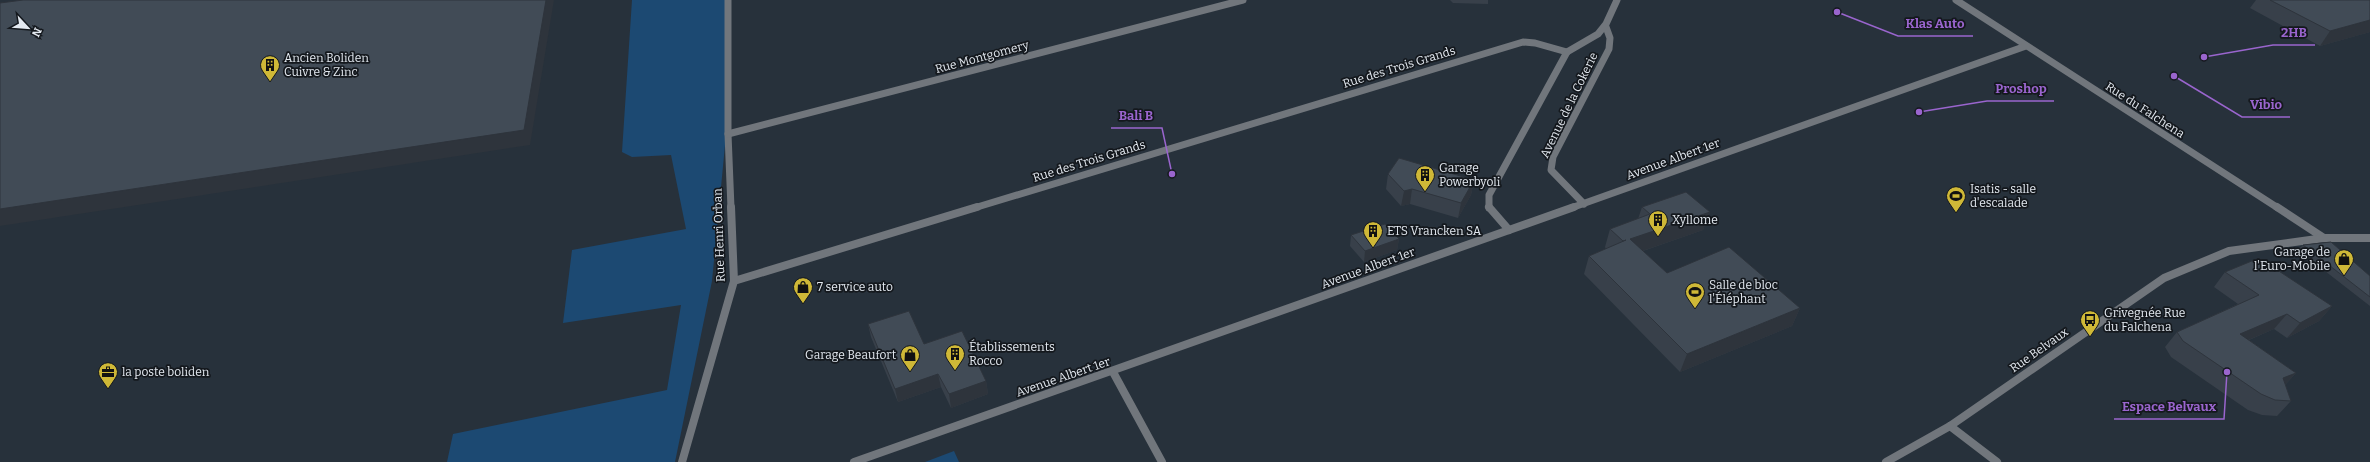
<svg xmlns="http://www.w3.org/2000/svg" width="2370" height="462" font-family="Bitter,serif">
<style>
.green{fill:#1c4972}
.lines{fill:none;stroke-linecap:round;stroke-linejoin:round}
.minor-far1{stroke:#71767c;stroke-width:7}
.minor{stroke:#71767c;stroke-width:8}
.wall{fill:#38404a}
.shaded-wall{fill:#2e343c}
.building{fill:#414b56;stroke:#2e343c}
.labels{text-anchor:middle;stroke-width:3.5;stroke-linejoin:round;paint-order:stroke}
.street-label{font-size:12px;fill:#e3e9f0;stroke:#14181d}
.poi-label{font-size:12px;fill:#e3e9f0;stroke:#14181d;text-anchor:start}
.leader{fill:none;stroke:#9a65ce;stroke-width:1.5}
.callout-dot{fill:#9a65ce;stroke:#14181d;stroke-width:1.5}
.callout-label{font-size:13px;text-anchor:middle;font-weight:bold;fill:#9a65ce;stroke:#14181d;stroke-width:3.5;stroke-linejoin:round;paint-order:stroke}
</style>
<rect width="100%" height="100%" fill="#27313b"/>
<!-- green -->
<g class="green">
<polygon points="632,0 726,0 726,135 712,281 675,462 447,462 453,434 667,390 681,305 563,323 572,250 686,229 671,155 632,157 622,152"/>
<polygon points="954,451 959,462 925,462"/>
</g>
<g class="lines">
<!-- minor-far1 -->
<g class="minor-far1">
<polyline points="728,0 728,134 731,208"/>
<polyline points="1956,0 2278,208"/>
<polyline points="728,134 1243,0"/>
<polyline points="1584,204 1551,170 1553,157 1609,49 1610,38 1606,27"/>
<polyline points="974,208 1523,42 1535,43 1567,52"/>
<polyline points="1489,208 1489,195 1567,52 1598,34 1606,24 1617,0"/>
<polyline points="1571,208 2026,46"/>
</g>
<!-- minor -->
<g class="minor">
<polyline points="1489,207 1509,230"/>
<polyline points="2277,207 2324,238"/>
<polyline points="734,281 977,207"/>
<polyline points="1113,372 1162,462"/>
<polyline points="1950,426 1997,462"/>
<polyline points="682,462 734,281 731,207"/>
<polyline points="854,462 1574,207"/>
<polyline points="1886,462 1950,426 2164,278 2229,251 2324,238 2370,238"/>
</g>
</g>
<!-- wall -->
<g class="wall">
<polygon points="1450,0 1488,0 1488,4 1453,3"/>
<polygon points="2256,0 2370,0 2370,32 2320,46 2250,8"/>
<polygon points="1388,174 1474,180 1471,195 1458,218 1410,204 1401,206 1386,189"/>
<polygon points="1642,207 1710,212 1703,230 1643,251 1667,273 1800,308 1792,326 1680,372 1584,274 1589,256 1606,249 1605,247 1610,229 1638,219"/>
<polygon points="1351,235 1399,239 1397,250 1364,262 1350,246"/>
<polygon points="2303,245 2370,276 2370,306 2298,250"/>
<polygon points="2225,272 2332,306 2319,321 2287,338 2274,329 2249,340 2296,373 2285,385 2291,401 2277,416 2262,415 2248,410 2171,357 2165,347 2177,332 2238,304 2214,287"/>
<polygon points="868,324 924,344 986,381 988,394 951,408 941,387 898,402 871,337"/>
</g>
<!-- shaded-wall -->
<g class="shaded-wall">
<polygon points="546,0 554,0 530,145 0,226 0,209"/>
<polygon points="2370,20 2370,32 2320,46 2330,31"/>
<polygon points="1474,180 1471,195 1458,218 1461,203"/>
<polygon points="1412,189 1410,204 1401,206 1404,191"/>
<polygon points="1710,212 1703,230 1625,257 1630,239"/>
<polygon points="1399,239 1397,250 1364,262 1365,251"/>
<polygon points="2332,306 2319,321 2287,338 2300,323"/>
<polygon points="1800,308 1792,326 1680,372 1687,354"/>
<polygon points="2287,314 2274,329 2227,349 2240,334"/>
<polygon points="2296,373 2282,388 2283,378"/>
<polygon points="938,374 941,387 898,402 895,389"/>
<polygon points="986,381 988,394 951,408 949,394"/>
</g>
<!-- building -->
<g class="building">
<polygon points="23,0 546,0 524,130 0,209 0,3"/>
<polygon points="2270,0 2370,0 2370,20 2330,31"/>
<polygon points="1399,158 1474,180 1461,203 1412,189 1404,191 1388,174"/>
<polygon points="1686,192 1710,212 1630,239 1667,273 1729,247 1800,308 1687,354 1589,256 1626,240 1623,241 1610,229 1650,214 1642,207"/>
<polygon points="1385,224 1399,239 1365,251 1351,235"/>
<polygon points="2331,242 2370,276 2370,297 2303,245"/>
<polygon points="2259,258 2332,306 2300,323 2287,314 2240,334 2296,373 2283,378 2291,401 2275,400 2261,394 2183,341 2177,332 2259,295 2225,272"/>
<polygon points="909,311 924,344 962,331 986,381 949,394 938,374 895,389 868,324"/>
</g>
<!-- icons -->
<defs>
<g id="building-pin" transform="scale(1)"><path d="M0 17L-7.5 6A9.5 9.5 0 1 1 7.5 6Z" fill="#cfb837" stroke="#14181d"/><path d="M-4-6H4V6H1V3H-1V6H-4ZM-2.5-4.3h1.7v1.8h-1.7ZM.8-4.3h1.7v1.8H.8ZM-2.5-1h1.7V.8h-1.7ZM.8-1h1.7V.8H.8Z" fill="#111"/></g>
<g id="stadium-pin" transform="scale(1)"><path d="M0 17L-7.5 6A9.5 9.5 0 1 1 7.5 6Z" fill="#cfb837" stroke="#14181d"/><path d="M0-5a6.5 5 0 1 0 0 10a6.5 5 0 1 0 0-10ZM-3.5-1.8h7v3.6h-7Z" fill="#111"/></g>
<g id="shop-pin" transform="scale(1)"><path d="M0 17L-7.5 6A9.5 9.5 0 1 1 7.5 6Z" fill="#cfb837" stroke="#14181d"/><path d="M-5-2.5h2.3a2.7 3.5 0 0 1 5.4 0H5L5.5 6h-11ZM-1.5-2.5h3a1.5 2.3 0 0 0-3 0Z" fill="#111"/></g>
<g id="bus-pin" transform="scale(1)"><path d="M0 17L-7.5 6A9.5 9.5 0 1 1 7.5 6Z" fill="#cfb837" stroke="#14181d"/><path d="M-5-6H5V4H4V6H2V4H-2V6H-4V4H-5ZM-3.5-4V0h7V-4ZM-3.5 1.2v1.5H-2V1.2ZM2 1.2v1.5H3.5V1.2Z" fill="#111"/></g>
<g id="office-pin" transform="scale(1)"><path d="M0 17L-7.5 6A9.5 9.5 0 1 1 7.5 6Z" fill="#cfb837" stroke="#14181d"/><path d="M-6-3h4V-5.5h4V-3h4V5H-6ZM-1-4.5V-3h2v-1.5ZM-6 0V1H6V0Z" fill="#111"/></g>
</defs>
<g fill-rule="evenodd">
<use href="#building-pin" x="270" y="65"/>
<use href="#building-pin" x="1425" y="175"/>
<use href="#stadium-pin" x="1956" y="196"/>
<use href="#building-pin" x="1658" y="220"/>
<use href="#building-pin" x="1373" y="231"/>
<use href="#shop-pin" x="2344" y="259"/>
<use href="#shop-pin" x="803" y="287"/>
<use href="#stadium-pin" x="1695" y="292"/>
<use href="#bus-pin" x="2090" y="320"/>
<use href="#building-pin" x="955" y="354"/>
<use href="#shop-pin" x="910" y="355"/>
<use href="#office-pin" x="108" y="372"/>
</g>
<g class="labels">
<!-- street labels -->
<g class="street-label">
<text transform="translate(982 57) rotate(-15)" y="4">Rue Montgomery</text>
<text transform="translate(1399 67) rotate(-17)" y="4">Rue des Trois Grands</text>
<text transform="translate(1569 105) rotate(-64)" y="4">Avenue de la Cokerie</text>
<text transform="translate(2145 110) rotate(33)" y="4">Rue du Falchena</text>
<text transform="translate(1673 159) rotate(-20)" y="4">Avenue Albert 1er</text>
<text transform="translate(1089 161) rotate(-17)" y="4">Rue des Trois Grands</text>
<text transform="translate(719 235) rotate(-92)" y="4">Rue Henri Orban</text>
<text transform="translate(1368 268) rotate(-20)" y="4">Avenue Albert 1er</text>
<text transform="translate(2039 350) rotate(-35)" y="4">Rue Belvaux</text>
<text transform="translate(1063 377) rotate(-19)" y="4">Avenue Albert 1er</text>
</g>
<!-- poi labels -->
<g class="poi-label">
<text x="284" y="62">Ancien Boliden<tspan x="284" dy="14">Cuivre &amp; Zinc</tspan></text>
<text x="1439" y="172">Garage<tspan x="1439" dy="14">Powerbyoli</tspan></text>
<text x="1970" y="193">Isatis - salle<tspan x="1970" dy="14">d'escalade</tspan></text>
<text x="1672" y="224">Xyllome</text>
<text x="1387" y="235">ETS Vrancken SA</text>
<text x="2330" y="256" text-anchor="end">Garage de<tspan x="2330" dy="14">l'Euro-Mobile</tspan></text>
<text x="1709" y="289">Salle de bloc<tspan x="1709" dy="14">l'Éléphant</tspan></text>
<text x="817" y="291">7 service auto</text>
<text x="2104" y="317">Grivegnée Rue<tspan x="2104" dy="14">du Falchena</tspan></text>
<text x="969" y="351">Établissements<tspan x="969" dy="14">Rocco</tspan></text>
<text x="896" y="359" text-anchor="end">Garage Beaufort</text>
<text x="122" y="376">la poste boliden</text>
</g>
</g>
<!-- callouts -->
<path class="leader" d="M1837 12L1898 36H1973M2204 57L2273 45H2315M1919 112L1987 101H2054M2174 76L2242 117H2290M1172 174L1162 128H1111M2227 372L2224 419H2114"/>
<g class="callout-dot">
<circle cx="1837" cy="12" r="4"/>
<circle cx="2204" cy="57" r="4"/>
<circle cx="1919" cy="112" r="4"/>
<circle cx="2174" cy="76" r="4"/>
<circle cx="1172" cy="174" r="4"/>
<circle cx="2227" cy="372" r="4"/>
</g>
<g class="callout-label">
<text x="1935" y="28">Klas Auto</text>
<text x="2294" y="37">2HB</text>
<text x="2021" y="93">Proshop</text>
<text x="2266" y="109">Vibio</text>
<text x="1136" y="120">Bali B</text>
<text x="2169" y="411">Espace Belvaux</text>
</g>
<!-- north arrow -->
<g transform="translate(28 28) rotate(116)" stroke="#14181d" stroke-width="3" paint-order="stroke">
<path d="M0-3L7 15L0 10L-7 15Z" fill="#e3e9f0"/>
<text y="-6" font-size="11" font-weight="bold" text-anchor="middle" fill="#e3e9f0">N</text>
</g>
</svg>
